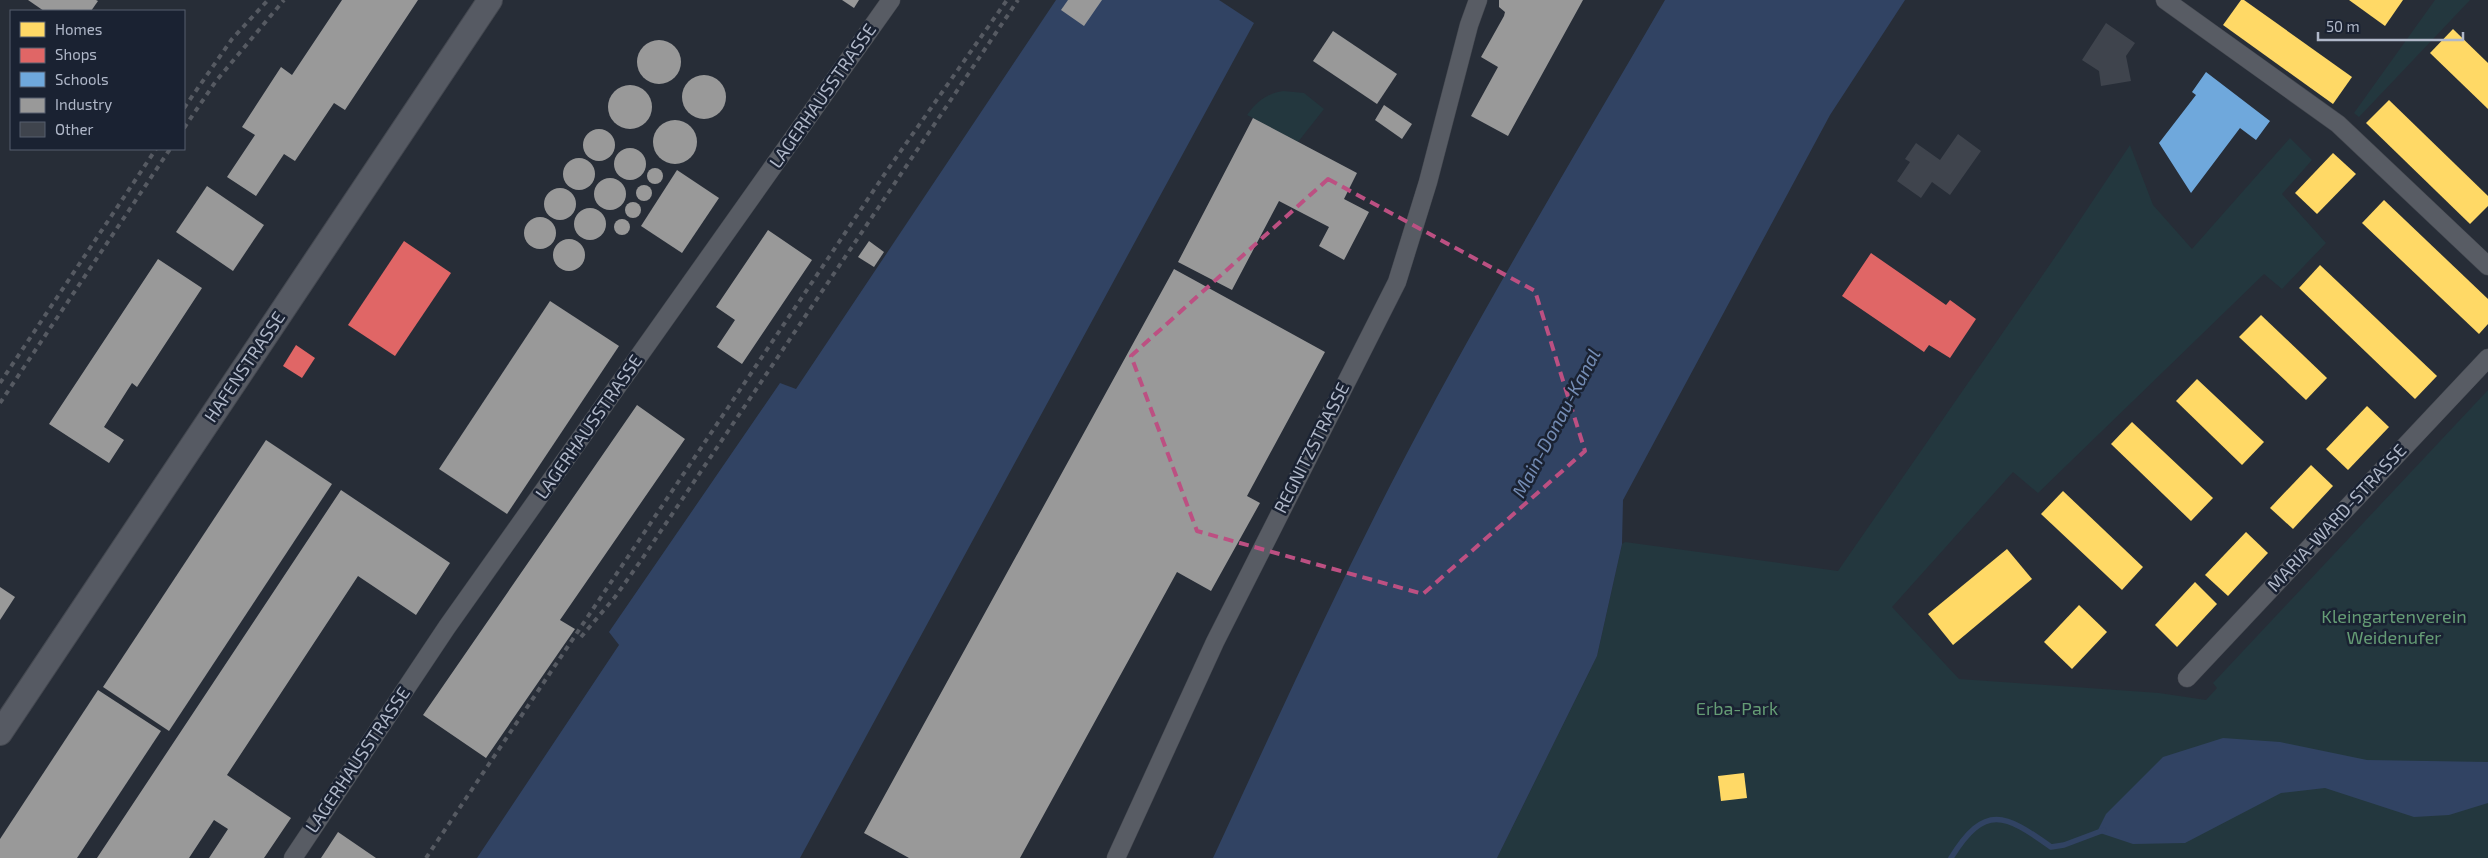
<svg xmlns="http://www.w3.org/2000/svg" width="2488" height="858" font-family="'Exo 2',sans-serif">
<style>
.green{fill:#23373e}
.water{fill:#314363}
.homes{fill:#ffd966}
.shops{fill:#e06666}
.schools{fill:#6fa8dc}
.industry{fill:#999}
.lines{fill:none;stroke-linecap:round;stroke-linejoin:round}
.stream{stroke:#314363;stroke-width:5.5}
.building{fill:#3f444d}
.street-casing{stroke:#444850;stroke-width:19}
.secondary-casing{stroke:#444850;stroke-width:26}
.street{stroke:#585c64;stroke-width:18}
.secondary{stroke:#565a63;stroke-width:24}
.rail{stroke:#565a62;stroke-width:4;stroke-dasharray:5 5;stroke-linecap:butt}
.marked{fill:none;stroke:#bc5082;stroke-width:4;stroke-dasharray:10 6;stroke-linejoin:round}
.labels{text-anchor:middle;stroke-width:5;stroke-linejoin:round;paint-order:stroke}
.street-label{font-size:18px;fill:#b0b8c9;stroke:#1a2232}
.park-label{font-size:18px;fill:#659c75;stroke:#1a2232}
.water-label{font-size:19px;font-style:italic;fill:#748cb4;stroke:#1a2232}
</style>
<rect width="100%" height="100%" fill="#272d37"/>
<!-- green -->
<g class="green">
<polygon points="2435,0 2470,0 2359,117 2354,113"/>
<path d="M1283,91L1304,93L1324,109L1298,142L1247,115C1257,101 1266,94 1283,91Z"/>
<polygon points="2290,138 2312,160 2282,194 2326,243 2282,289 2264,274 2038,493 2013,472 1892,607 1959,679 2159,693 2206,700 2217,688 2213,683 2488,390 2488,858 1497,858 1597,656 1622,544 1625,542 1838,571 2062,247 2130,145 2153,205 2192,249"/>
</g>
<!-- water -->
<g class="water">
<polygon points="1056,0 1219,0 1254,23 800,858 477,858 619,645 609,632 780,383 796,389"/>
<path d="M1665,0H1905L1830,115L1623,500L1622,544L1597,656L1497,858H1213C1271,733 1328,607 1391,484C1476,319 1572,160 1665,0Z"/>
<polygon points="2223,738 2280,742 2367,760 2488,762 2488,803 2449,815 2414,817 2325,788 2281,793 2185,843 2133,844 2097,832 2106,814 2163,757"/>
</g>
<!-- homes -->
<g class="homes">
<polygon points="2241,0 2244,0 2352,77 2333,104 2223,25"/>
<polygon points="2349,0 2403,0 2385,26"/>
<polygon points="2453,29 2488,63 2488,109 2430,53"/>
<polygon points="2389,100 2488,196 2488,206 2470,224 2366,123"/>
<polygon points="2333,153 2356,174 2317,214 2295,193"/>
<polygon points="2384,200 2488,299 2488,324 2479,334 2362,223"/>
<polygon points="2320,265 2437,376 2415,399 2299,288"/>
<polygon points="2261,315 2327,378 2306,400 2239,337"/>
<polygon points="2197,379 2264,442 2242,465 2176,401"/>
<polygon points="2367,406 2389,427 2348,470 2326,449"/>
<polygon points="2132,422 2213,498 2191,521 2111,444"/>
<polygon points="2311,465 2333,486 2293,529 2270,508"/>
<polygon points="2063,491 2143,567 2122,590 2041,514"/>
<polygon points="2246,532 2268,553 2228,596 2205,575"/>
<polygon points="2007,549 2032,579 1953,645 1928,614"/>
<polygon points="2195,582 2217,604 2177,647 2155,625"/>
<polygon points="2079,605 2107,632 2072,669 2044,642"/>
<polygon points="1744,773 1747,798 1721,801 1718,776"/>
</g>
<!-- shops -->
<g class="shops">
<polygon points="404,241 451,273 395,356 348,325"/>
<polygon points="1871,253 1946,305 1950,300 1976,319 1950,358 1929,345 1924,352 1842,296"/>
<polygon points="296,345 315,358 302,378 283,366"/>
</g>
<!-- schools -->
<polygon class="schools" points="2206,72 2270,121 2256,140 2240,128 2191,193 2159,143 2196,95 2192,92"/>
<!-- industry -->
<g class="industry">
<polygon points="28,0 96,0 98,1 91,11 44,11"/>
<polygon points="342,0 418,0 345,110 334,103 295,161 284,154 256,196 227,177 255,135 242,127 281,67 292,75"/>
<polygon points="842,0 859,0 854,8"/>
<polygon points="1068,0 1102,0 1084,26 1061,10"/>
<polygon points="1499,0 1583,0 1508,136 1471,116 1498,67 1481,57 1504,16 1505,12 1499,7"/>
<polygon points="1333,31 1397,74 1377,104 1313,61"/>
<circle cx="659" cy="62" r="22"/>
<circle cx="704" cy="97" r="22"/>
<circle cx="630" cy="107" r="22"/>
<polygon points="1384,105 1412,124 1402,139 1375,120"/>
<polygon points="1253,118 1357,173 1344,199 1369,212 1344,260 1319,246 1329,227 1279,201 1232,290 1178,262"/>
<circle cx="675" cy="142" r="22"/>
<circle cx="599" cy="145" r="16"/>
<circle cx="630" cy="164" r="16"/>
<circle cx="579" cy="174" r="16"/>
<circle cx="655" cy="176" r="8"/>
<polygon points="677,170 719,198 682,253 641,226"/>
<circle cx="610" cy="194" r="16"/>
<circle cx="644" cy="193" r="8"/>
<polygon points="207,186 264,225 233,271 176,232"/>
<circle cx="560" cy="204" r="16"/>
<circle cx="633" cy="210" r="8"/>
<circle cx="590" cy="224" r="16"/>
<circle cx="540" cy="233" r="16"/>
<circle cx="622" cy="227" r="8"/>
<polygon points="768,230 812,260 742,364 717,347 735,320 716,307"/>
<circle cx="569" cy="255" r="16"/>
<polygon points="869,241 884,252 874,267 858,257"/>
<polygon points="158,259 202,288 137,387 132,383 104,427 124,440 109,463 49,424"/>
<polygon points="1174,269 1325,352 1247,496 1260,503 1211,591 1177,572 1020,858 909,858 864,833"/>
<polygon points="550,301 619,346 507,514 439,469"/>
<polygon points="637,405 685,439 560,620 575,629 486,758 423,715"/>
<polygon points="266,440 332,484 169,731 103,687"/>
<polygon points="341,490 450,563 416,615 358,576 227,775 291,818 264,858 209,858 228,829 214,820 189,858 97,858"/>
<polygon points="0,587 15,597 0,620"/>
<polygon points="98,690 161,731 77,858 0,858 0,839"/>
<polygon points="338,832 376,858 321,858"/>
</g>
<g class="lines">
<!-- stream -->
<path class="stream" d="M1951,858C1985,803 2005,814 2051,847L2064,845L2104,830"/>
</g>
<!-- building -->
<g class="building">
<polygon points="2106,23 2135,43 2126,56 2131,81 2101,86 2099,71 2082,60"/>
<polygon points="1958,134 1981,151 1950,195 1932,182 1921,198 1897,181 1910,162 1905,159 1916,143 1940,160"/>
</g>
<g class="lines">
<!-- street casing -->
<g class="street-casing">
<g id="street">
<polyline points="2165,0 2338,124 2488,266"/>
<polyline points="2187,678 2488,358"/>
<polyline points="293,858 447,627 891,0"/>
<polyline points="1116,858 1215,642 1397,282 1428,182 1469,25 1478,0"/>
</g>
</g>
<!-- secondary casing -->
<g class="secondary-casing">
<polyline id="secondary" points="0,733 490,0"/>
</g>
<!-- street -->
<use href="#street" class="street"/>
<!-- secondary -->
<use href="#secondary" class="secondary"/>
<!-- rail -->
<g class="rail">
<polyline points="184,108 232,39 268,0"/>
<polyline points="184,128 216,81 284,0"/>
<polyline points="0,383 156,149"/>
<polyline points="0,403 170,149"/>
<polyline points="581,637 615,597 642,559 1018,0"/>
<polyline points="426,858 886,172 1007,0"/>
</g>
</g>
<!-- marked area -->
<path class="marked" d="M1328,179L1535,291L1585,451L1423,594L1197,531L1131,356Z"/>
<g class="labels">
<!-- street labels -->
<g class="street-label">
<text transform="translate(823 96) rotate(-55)" y="6">LAGERHAUSSTRASSE</text>
<text transform="translate(245 367) rotate(-56)" y="6">HAFENSTRASSE</text>
<text transform="translate(589 427) rotate(-55)" y="6">LAGERHAUSSTRASSE</text>
<text transform="translate(1312 448) rotate(-63)" y="6">REGNITZSTRASSE</text>
<text transform="translate(2337 518) rotate(-47)" y="6">MARIA-WARD-STRASSE</text>
<text transform="translate(358 760) rotate(-56)" y="6">LAGERHAUSSTRASSE</text>
</g>
<!-- park labels -->
<g class="park-label">
<text x="2394" y="623">Kleingartenverein<tspan x="2394" dy="21">Weidenufer</tspan></text>
<text x="1737" y="715">Erba-Park</text>
</g>
<!-- water labels -->
<g class="water-label">
<text transform="translate(1556 423) rotate(-62)" y="7">Main-Donau-Kanal</text>
</g>
</g>
<!-- legend -->
<rect x="10" y="10" width="175" height="140" fill="#1a2232" stroke="#565e6e"/>
<rect x="20" y="22" width="25" height="15" fill="#ffd966" stroke="#565e6e"/>
<text x="55" y="35" font-size="15" fill="#b0b8c9">Homes</text>
<rect x="20" y="48" width="25" height="15" fill="#e06666" stroke="#565e6e"/>
<text x="55" y="60" font-size="15" fill="#b0b8c9">Shops</text>
<rect x="20" y="72" width="25" height="15" fill="#6fa8dc" stroke="#565e6e"/>
<text x="55" y="85" font-size="15" fill="#b0b8c9">Schools</text>
<rect x="20" y="98" width="25" height="15" fill="#999999" stroke="#565e6e"/>
<text x="55" y="110" font-size="15" fill="#b0b8c9">Industry</text>
<rect x="20" y="122" width="25" height="15" fill="#3f444d" stroke="#565e6e"/>
<text x="55" y="135" font-size="15" fill="#b0b8c9">Other</text>
<!-- scale -->
<path d="M2318 32v8h145v-8" fill="none" stroke="#b0b8c9" stroke-width="2.5"/>
<text x="2326" y="32" font-size="15" fill="#b0b8c9" stroke="#1a2232" stroke-width="4" paint-order="stroke">50 m</text>
</svg>
